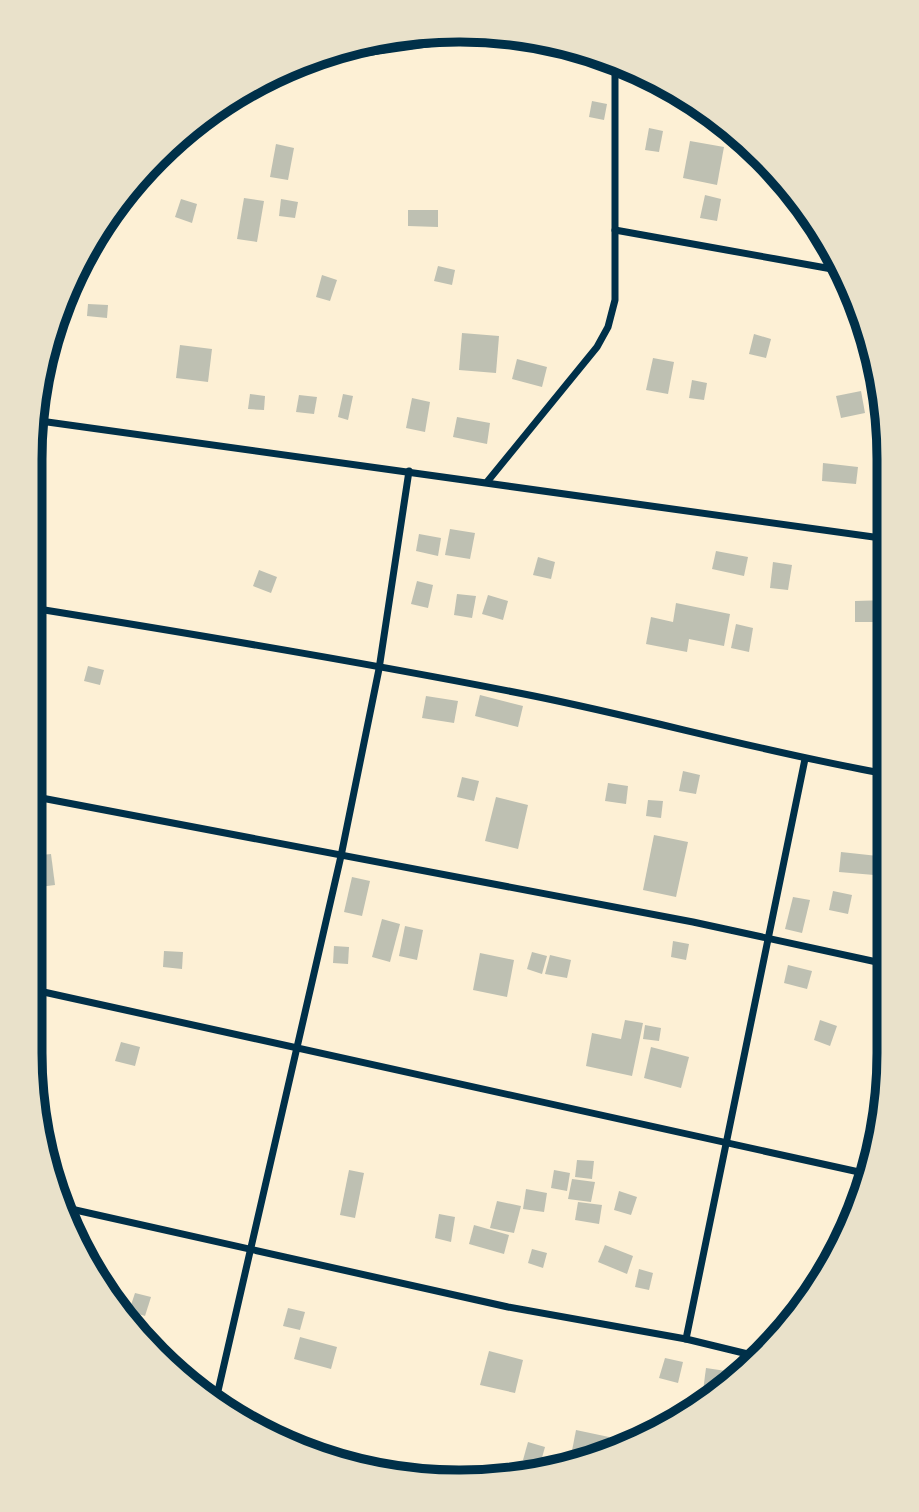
<svg xmlns="http://www.w3.org/2000/svg" width="919" height="1512" font-family="Mulish,sans-serif">
<style>
.building{fill:#bec0b2}
.lines{fill:none;stroke-linecap:round;stroke-linejoin:round}
.minor{stroke:#003049;stroke-width:7}
.rim{fill:none;stroke:#003049;stroke-width:9}
</style>
<rect width="100%" height="100%" fill="#fdf0d5"/>
<!-- building -->
<g class="building">
<polygon points="592,101 607,104 604,120 589,117"/>
<polygon points="649,128 663,131 659,152 645,150"/>
<polygon points="690,141 724,147 717,185 683,178"/>
<polygon points="276,144 294,148 288,180 270,177"/>
<polygon points="705,195 721,199 717,221 700,218"/>
<polygon points="244,198 264,201 257,242 237,239"/>
<polygon points="181,199 197,204 192,223 175,217"/>
<polygon points="281,199 298,202 295,218 279,216"/>
<polygon points="408,210 438,210 438,227 408,226"/>
<polygon points="438,266 455,270 452,285 434,281"/>
<polygon points="322,275 337,280 330,301 316,297"/>
<polygon points="88,304 108,305 107,318 87,316"/>
<polygon points="462,333 499,336 496,373 459,370"/>
<polygon points="754,334 771,339 766,358 749,354"/>
<polygon points="180,345 212,349 208,382 176,378"/>
<polygon points="653,358 674,362 668,394 646,390"/>
<polygon points="517,359 547,367 542,387 512,379"/>
<polygon points="692,380 707,383 704,400 689,398"/>
<polygon points="861,391 865,413 841,418 836,396"/>
<polygon points="250,394 265,396 264,410 248,409"/>
<polygon points="343,394 353,396 348,420 338,417"/>
<polygon points="299,395 317,397 314,414 296,412"/>
<polygon points="412,398 430,402 425,432 406,428"/>
<polygon points="457,417 490,423 487,444 453,437"/>
<polygon points="823,463 858,467 856,484 822,481"/>
<polygon points="882,470 888,471 888,487 879,485"/>
<polygon points="450,529 475,533 470,559 445,555"/>
<polygon points="419,534 441,538 438,556 416,551"/>
<polygon points="716,551 748,557 744,576 712,569"/>
<polygon points="538,557 555,562 551,579 533,575"/>
<polygon points="773,562 792,565 788,590 770,588"/>
<polygon points="259,570 277,577 271,593 253,586"/>
<polygon points="417,581 433,585 428,608 411,604"/>
<polygon points="457,594 476,596 472,618 454,615"/>
<polygon points="488,595 508,601 503,620 482,614"/>
<polygon points="888,600 888,622 855,622 855,601"/>
<polygon points="676,603 730,614 724,646 689,639 687,652 646,644 651,617 673,622"/>
<polygon points="736,624 753,628 749,652 731,648"/>
<polygon points="88,666 104,670 100,685 84,681"/>
<polygon points="480,695 523,706 518,727 475,716"/>
<polygon points="426,696 458,701 454,723 422,718"/>
<polygon points="683,771 700,775 696,794 679,791"/>
<polygon points="462,777 479,781 474,801 457,797"/>
<polygon points="608,783 628,786 626,804 605,801"/>
<polygon points="496,797 528,805 518,849 485,841"/>
<polygon points="648,800 663,801 661,818 646,816"/>
<polygon points="654,835 688,842 676,897 643,890"/>
<polygon points="841,852 887,857 886,876 839,872"/>
<polygon points="51,854 55,885 31,888 31,856"/>
<polygon points="352,877 370,881 362,916 344,912"/>
<polygon points="833,891 852,895 848,914 829,910"/>
<polygon points="793,897 810,900 802,933 785,929"/>
<polygon points="382,919 400,924 390,962 372,957"/>
<polygon points="405,926 423,930 417,960 399,956"/>
<polygon points="673,941 689,944 686,960 671,957"/>
<polygon points="334,946 349,947 348,964 333,963"/>
<polygon points="164,951 183,952 182,969 163,967"/>
<polygon points="532,952 547,956 542,974 527,969"/>
<polygon points="480,953 514,960 507,997 473,990"/>
<polygon points="550,955 571,960 567,978 545,974"/>
<polygon points="788,965 812,971 807,989 784,983"/>
<polygon points="625,1020 643,1023 632,1076 586,1066 592,1033 621,1039"/>
<polygon points="820,1020 837,1026 830,1046 814,1040"/>
<polygon points="645,1025 661,1028 659,1041 643,1039"/>
<polygon points="121,1042 140,1047 135,1066 115,1061"/>
<polygon points="651,1047 689,1057 681,1088 644,1078"/>
<polygon points="577,1160 594,1161 592,1179 575,1177"/>
<polygon points="349,1170 364,1173 355,1218 340,1215"/>
<polygon points="554,1170 570,1173 567,1191 551,1188"/>
<polygon points="572,1179 595,1182 591,1202 568,1199"/>
<polygon points="526,1189 547,1193 544,1212 523,1209"/>
<polygon points="619,1191 637,1197 631,1215 614,1210"/>
<polygon points="497,1201 521,1206 514,1233 490,1228"/>
<polygon points="578,1202 602,1205 599,1224 575,1220"/>
<polygon points="439,1214 455,1217 451,1242 435,1238"/>
<polygon points="474,1225 509,1235 504,1254 469,1244"/>
<polygon points="605,1245 633,1256 627,1274 598,1262"/>
<polygon points="532,1249 547,1253 543,1268 528,1263"/>
<polygon points="639,1269 653,1273 649,1290 635,1287"/>
<polygon points="135,1293 151,1297 145,1316 129,1311"/>
<polygon points="288,1308 305,1312 300,1330 283,1326"/>
<polygon points="300,1337 337,1347 331,1369 294,1359"/>
<polygon points="489,1351 523,1360 515,1393 480,1385"/>
<polygon points="665,1358 683,1362 678,1383 659,1378"/>
<polygon points="706,1368 726,1371 724,1386 716,1393 703,1391"/>
<polygon points="576,1430 609,1437 606,1455 597,1460 570,1461"/>
<polygon points="528,1442 545,1447 540,1465 523,1460"/>
</g>
<g class="lines">
<!-- minor -->
<g class="minor">
<polyline points="330,58 469,38"/>
<polyline points="615,230 843,271"/>
<polyline points="33,420 888,539"/>
<polyline points="487,482 597,347 608,327 615,300 615,66"/>
<path d="M32,608C200,635 368,663 534,696C652,720 768,753 887,774"/>
<polyline points="31,796 693,922 886,964"/>
<polyline points="30,989 868,1174"/>
<polyline points="62,1207 508,1307 686,1339 756,1356"/>
<polyline points="686,1339 805,759"/>
<polyline points="215,1404 341,856 379,669 409,471"/>
</g>
</g>
<!-- crop -->
<path d="M0 0H919V1512H0ZM459 42H460A417 417 0 0 1 877 459V1053A417 417 0 0 1 460 1470H459A417 417 0 0 1 42 1053V459A417 417 0 0 1 459 42Z" fill="#e9e1ca" fill-rule="evenodd"/>
<path class="rim" d="M459 42H460A417 417 0 0 1 877 459V1053A417 417 0 0 1 460 1470H459A417 417 0 0 1 42 1053V459A417 417 0 0 1 459 42Z"/>
</svg>
